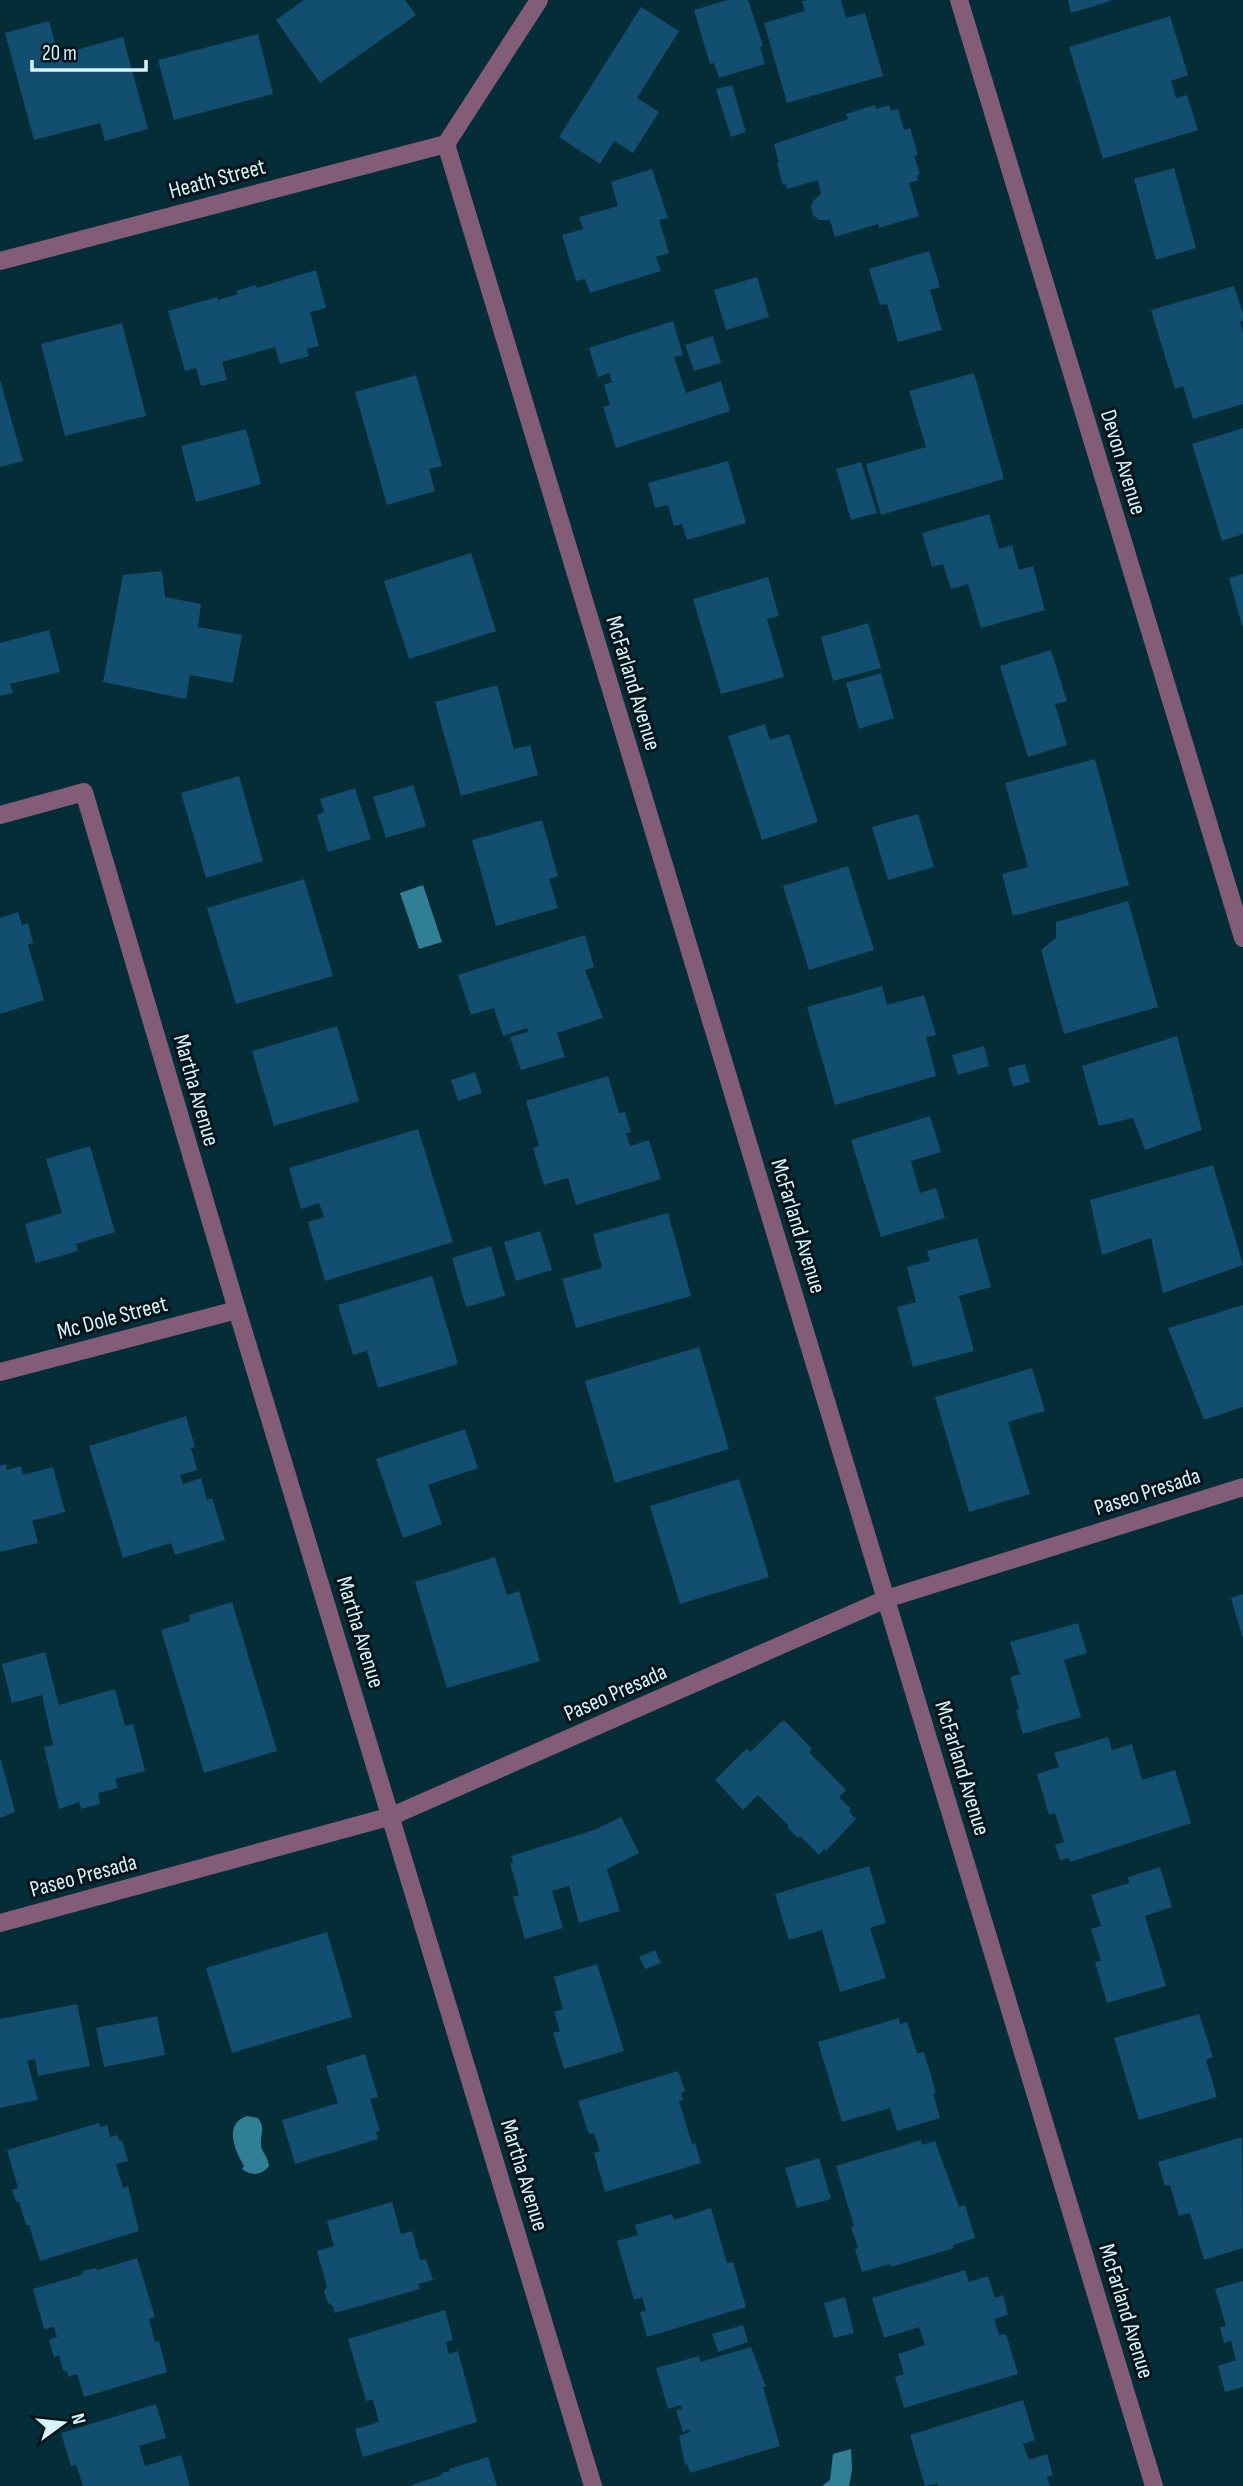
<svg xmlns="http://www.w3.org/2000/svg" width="1243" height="2486" font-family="'Sofia Sans Condensed',sans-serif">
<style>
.water{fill:#307f95}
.building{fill:#114e70}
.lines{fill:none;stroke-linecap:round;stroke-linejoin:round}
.minor{stroke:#835c77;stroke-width:18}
.labels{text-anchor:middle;stroke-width:6;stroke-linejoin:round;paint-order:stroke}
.street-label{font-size:23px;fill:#d7f3fc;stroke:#00141a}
</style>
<rect width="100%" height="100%" fill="#042d38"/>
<!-- water -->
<g class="water">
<polygon points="423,885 442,942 419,949 400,893"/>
<path d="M247,2116L258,2118C267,2129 258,2137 262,2149C265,2156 268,2158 269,2166C261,2176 251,2176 242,2169L244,2166C235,2151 223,2124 247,2116Z"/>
<polygon points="851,2449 852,2470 849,2486 822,2486 830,2480 833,2454"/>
</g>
<!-- building -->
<g class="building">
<polygon points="304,0 405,0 416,15 320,83 276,20"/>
<polygon points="727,0 747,0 749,2 763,46 760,47 765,64 719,78 714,63 710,64 694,10"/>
<polygon points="807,0 841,0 846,18 865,13 883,76 787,103 764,23 805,11 802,1"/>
<polygon points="1068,0 1111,0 1111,1 1071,13"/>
<polygon points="641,7 679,31 637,98 659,112 633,153 614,141 600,164 559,137"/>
<polygon points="1170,16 1188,75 1171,81 1176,98 1187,95 1198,130 1103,159 1069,47"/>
<polygon points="49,21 58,55 123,37 148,129 105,141 100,123 34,140 5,33"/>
<polygon points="258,34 273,94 174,120 158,60"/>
<polygon points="732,85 746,132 731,137 716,89"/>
<polygon points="875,105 876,109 889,105 891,111 898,109 904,130 910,128 918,155 914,156 920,174 917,175 918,180 909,183 919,216 879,228 878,224 835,237 830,220 819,220 813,215 811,207 813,201 821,194 818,180 787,189 786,184 783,185 777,163 779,163 774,144 848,119 846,114"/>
<polygon points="1174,168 1196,248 1156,260 1134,179"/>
<polygon points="652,169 668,218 659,220 669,253 656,257 661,271 590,293 585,279 576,281 562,235 583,229 579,217 618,206 611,182"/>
<polygon points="929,251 940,287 930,290 942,330 898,342 887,304 880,305 869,269"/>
<polygon points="316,270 326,308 310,312 319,346 307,349 309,356 280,364 275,347 222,362 227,380 201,386 196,368 185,371 168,311 217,297 218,300 238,294 236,291 256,285 257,288"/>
<polygon points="757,277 769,317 726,330 714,290"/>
<polygon points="1234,286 1243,314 1243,321 1240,322 1243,332 1243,404 1193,419 1183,386 1175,389 1151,310"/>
<polygon points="673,321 683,355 674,357 686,393 721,381 730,411 616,448 603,407 610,405 604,385 612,382 609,373 598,377 589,348"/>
<polygon points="122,323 146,416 65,436 41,344"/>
<polygon points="713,336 721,363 694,371 685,345"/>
<polygon points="974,373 1004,479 881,515 866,464 926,447 909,391"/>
<polygon points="416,375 442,466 429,469 435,491 387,505 355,392"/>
<polygon points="0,380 23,461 0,467"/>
<polygon points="1243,428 1243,534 1222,541 1192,444"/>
<polygon points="246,429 261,484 196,502 181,446"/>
<polygon points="728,461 746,523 687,540 682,524 674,526 668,505 655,508 648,483"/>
<polygon points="861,462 877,513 851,520 836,469"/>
<polygon points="989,514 999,549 1012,545 1019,570 1033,566 1045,610 981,628 968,584 951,589 943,564 932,567 922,533"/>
<polygon points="471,553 496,631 409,659 384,581"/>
<polygon points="162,571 165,597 201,604 198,627 242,635 233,683 190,675 186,699 103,682 123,575"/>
<polygon points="1243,574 1243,626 1242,626 1229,578"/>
<polygon points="768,577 779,616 767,619 784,677 721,694 693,599"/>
<polygon points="868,623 881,668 833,681 821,637"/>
<polygon points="49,630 60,672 10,684 13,693 0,696 0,643"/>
<polygon points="1051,650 1067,701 1055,704 1067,745 1028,757 1000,666"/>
<polygon points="881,673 894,718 859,729 846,683"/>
<polygon points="497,685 514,749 530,745 538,775 461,796 435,702"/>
<polygon points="765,724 770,740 789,734 818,822 762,840 728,736"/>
<polygon points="1095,759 1129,885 1013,916 1002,874 1028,867 1005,783"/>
<polygon points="239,776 263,861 206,878 181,793"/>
<polygon points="413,785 426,826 386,838 373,797"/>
<polygon points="355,788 371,839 328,852 317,815 324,812 320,799"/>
<polygon points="918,814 934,867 888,880 872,827"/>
<polygon points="542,820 558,876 549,879 558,908 496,926 472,840"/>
<polygon points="848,866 874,950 809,970 783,886"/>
<polygon points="304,879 333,976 236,1004 207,908"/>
<polygon points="1128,901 1158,1007 1064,1034 1041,950 1056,938 1056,922"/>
<polygon points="18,912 22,925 28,923 33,943 28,945 44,1000 0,1014 0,918"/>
<polygon points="585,935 594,967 585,970 603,1018 557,1033 565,1057 521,1070 510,1037 528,1032 527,1028 503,1036 494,1008 471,1015 458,975"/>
<polygon points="882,986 887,1005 924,995 936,1035 926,1037 936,1076 835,1105 807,1007"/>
<polygon points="337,1026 359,1101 274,1126 252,1051"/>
<polygon points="1177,1036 1202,1130 1145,1150 1133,1118 1099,1126 1082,1066"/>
<polygon points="984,1046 989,1066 958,1075 952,1055"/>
<polygon points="1025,1064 1030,1082 1013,1087 1008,1068"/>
<polygon points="475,1072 482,1093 458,1101 451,1080"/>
<polygon points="608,1076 619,1113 625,1112 631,1132 626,1133 630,1146 649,1140 661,1179 576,1205 568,1178 544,1185 533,1148 539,1146 526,1101"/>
<polygon points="930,1116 941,1152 911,1161 920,1193 936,1188 945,1218 881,1237 851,1140"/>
<polygon points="418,1129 453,1242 325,1281 308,1222 324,1217 319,1203 301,1209 289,1168"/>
<polygon points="90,1146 115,1232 76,1244 78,1251 36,1263 25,1224 62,1213 46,1159"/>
<polygon points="1213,1165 1243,1265 1163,1293 1151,1238 1102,1255 1090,1200"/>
<polygon points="668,1213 691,1296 576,1328 562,1279 602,1268 593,1234"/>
<polygon points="540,1231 552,1270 516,1281 504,1242"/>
<polygon points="977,1238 991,1287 959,1296 974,1351 913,1367 897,1307 916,1302 907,1267 930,1261 927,1251"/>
<polygon points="491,1246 505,1296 466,1307 452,1258"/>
<polygon points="432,1276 458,1364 378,1388 367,1351 353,1355 338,1305"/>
<polygon points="1243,1305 1243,1407 1204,1420 1168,1328"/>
<polygon points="699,1347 729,1449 615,1483 585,1381"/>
<polygon points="1032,1368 1045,1411 1008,1422 1030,1494 969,1512 935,1397"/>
<polygon points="186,1416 195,1447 191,1448 197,1470 180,1475 183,1484 201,1478 207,1500 212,1498 225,1540 175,1555 171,1543 123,1558 89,1446"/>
<polygon points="465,1429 478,1468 428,1485 442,1524 403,1538 376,1459"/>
<polygon points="6,1464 7,1470 21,1466 23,1475 53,1467 65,1512 32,1521 38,1543 0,1552 0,1466"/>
<polygon points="739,1479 769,1577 680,1604 650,1506"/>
<polygon points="495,1557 507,1595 519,1591 540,1661 447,1688 415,1582"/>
<polygon points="1243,1594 1243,1636 1242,1636 1231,1598"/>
<polygon points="232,1602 277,1751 204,1773 161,1630 190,1621 189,1615"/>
<polygon points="1078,1623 1087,1653 1064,1660 1081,1717 1023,1734 1016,1710 1019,1709 1010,1677 1020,1674 1010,1642"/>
<polygon points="45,1652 59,1705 115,1689 125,1726 133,1724 145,1771 115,1779 118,1788 98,1793 100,1804 81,1809 79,1802 59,1809 44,1747 53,1745 42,1695 12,1703 2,1664"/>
<polygon points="785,1721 812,1749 809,1752 846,1790 839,1797 851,1809 849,1812 856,1819 826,1851 824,1849 819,1855 800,1836 798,1838 787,1827 789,1826 758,1795 743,1810 715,1780 747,1748 750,1752 781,1722"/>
<polygon points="1108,1737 1112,1750 1132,1744 1142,1780 1175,1770 1191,1823 1070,1862 1069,1858 1060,1860 1055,1845 1064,1842 1055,1813 1049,1815 1037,1774 1059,1767 1054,1753"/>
<polygon points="1,1760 15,1812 0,1818 0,1760"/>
<polygon points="621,1817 639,1853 607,1869 620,1911 579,1923 569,1886 552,1891 563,1928 525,1939 513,1897 519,1895 510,1863 513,1863 511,1856 594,1830"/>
<polygon points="869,1866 886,1923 870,1928 886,1978 840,1992 822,1930 789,1940 775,1894"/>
<polygon points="1160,1867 1172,1907 1145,1916 1166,1986 1107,2003 1095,1962 1101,1961 1091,1929 1101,1926 1091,1895 1129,1883 1128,1877"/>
<polygon points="327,1932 352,2017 232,2053 206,1968"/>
<polygon points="655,1950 661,1963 645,1969 639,1957"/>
<polygon points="597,1964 624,2051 564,2069 553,2033 560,2031 554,2012 563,2009 554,1977"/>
<polygon points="77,2004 90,2066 38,2076 35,2059 27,2061 38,2100 0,2108 0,2019"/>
<polygon points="1199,2014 1213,2057 1206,2060 1217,2097 1139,2120 1114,2038"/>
<polygon points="157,2016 165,2055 104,2067 96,2028"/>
<polygon points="899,2018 900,2024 907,2022 917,2053 924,2052 936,2093 933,2094 940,2118 897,2131 890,2108 842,2122 818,2042"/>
<polygon points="365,2054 378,2097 370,2099 380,2131 376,2132 378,2139 295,2164 282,2120 338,2103 326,2066"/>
<polygon points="678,2071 685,2091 681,2093 683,2100 679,2101 692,2144 695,2143 701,2163 605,2192 594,2153 600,2151 594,2133 589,2134 578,2101"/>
<polygon points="99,2123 100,2127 107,2125 110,2137 117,2135 120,2141 122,2140 128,2161 116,2164 123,2188 128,2186 139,2231 40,2261 29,2225 26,2225 19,2202 16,2202 12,2190 18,2188 7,2150"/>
<polygon points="1242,2137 1243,2248 1204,2260 1190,2213 1179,2216 1170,2185 1165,2186 1158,2162"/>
<polygon points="921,2140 922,2145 935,2141 959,2207 965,2205 975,2238 953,2245 954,2248 891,2267 890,2264 862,2272 855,2249 858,2248 851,2227 854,2226 836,2166"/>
<polygon points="819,2158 831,2199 797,2208 785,2168"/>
<polygon points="392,2202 401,2234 412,2231 420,2260 426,2259 433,2280 418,2284 420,2289 335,2313 333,2306 328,2303 324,2292 327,2287 317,2251 334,2246 327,2221"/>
<polygon points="711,2208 727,2263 733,2262 746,2307 647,2337 640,2312 646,2311 642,2297 634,2300 617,2241 638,2235 635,2225 672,2214 674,2220"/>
<polygon points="137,2258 155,2317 149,2319 155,2342 159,2341 167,2372 84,2397 77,2374 68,2377 67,2372 63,2370 59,2355 54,2357 49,2340 57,2337 54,2327 44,2329 33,2289 81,2275 83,2271 95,2268 98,2270"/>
<polygon points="965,2270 969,2282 988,2276 995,2298 1003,2295 1008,2315 994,2319 999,2335 1006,2334 1018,2374 904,2408 895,2377 904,2374 898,2354 925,2345 919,2327 884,2338 872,2298"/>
<polygon points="1243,2281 1243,2387 1225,2392 1218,2366 1236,2360 1231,2341 1224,2343 1220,2327 1226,2326 1215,2289"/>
<polygon points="845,2297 854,2333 834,2338 824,2303"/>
<polygon points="445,2310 453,2340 446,2342 449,2354 458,2351 477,2422 363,2457 355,2429 379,2422 373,2400 366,2401 348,2339"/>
<polygon points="743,2325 748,2342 718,2352 712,2334"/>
<polygon points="751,2347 766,2387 763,2387 780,2446 690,2473 687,2464 685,2464 679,2436 690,2432 689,2429 683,2432 676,2410 682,2409 681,2405 668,2409 656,2368 699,2356 700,2362"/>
<polygon points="1023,2400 1035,2440 1023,2444 1029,2460 1047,2454 1053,2475 1047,2477 1050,2486 938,2486 938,2484 925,2486 910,2435"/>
<polygon points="156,2404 166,2438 139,2446 145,2466 181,2455 190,2486 83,2486 76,2465 71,2466 61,2433"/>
<polygon points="488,2457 497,2486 409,2486 442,2475 442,2473 450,2471 449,2469"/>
</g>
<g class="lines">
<!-- minor -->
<g class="minor">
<polyline points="539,0 446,144 1154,2486"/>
<polyline points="959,0 1243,938"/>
<polyline points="0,261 446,144"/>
<polyline points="0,815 84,792 237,1310 593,2486"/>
<polyline points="0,1372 237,1310"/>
<polyline points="0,1923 392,1816 886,1599 1243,1487"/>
</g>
</g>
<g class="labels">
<!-- street labels -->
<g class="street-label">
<text transform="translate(217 178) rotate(-15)" y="8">Heath Street</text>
<text transform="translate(1124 462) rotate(73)" y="8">Devon Avenue</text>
<text transform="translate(634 683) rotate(73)" y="8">McFarland Avenue</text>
<text transform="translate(197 1090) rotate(74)" y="8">Martha Avenue</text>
<text transform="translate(799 1226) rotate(73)" y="8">McFarland Avenue</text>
<text transform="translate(112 1317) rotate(-15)" y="8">Mc Dole Street</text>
<text transform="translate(1147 1491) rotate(-18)" y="8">Paseo Presada</text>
<text transform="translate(361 1632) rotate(73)" y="8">Martha Avenue</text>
<text transform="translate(615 1692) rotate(-24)" y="8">Paseo Presada</text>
<text transform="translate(963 1768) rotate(73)" y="8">McFarland Avenue</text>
<text transform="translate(83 1875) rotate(-15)" y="8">Paseo Presada</text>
<text transform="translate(525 2175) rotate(73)" y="8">Martha Avenue</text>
<text transform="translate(1127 2311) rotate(73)" y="8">McFarland Avenue</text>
</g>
</g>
<!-- north arrow -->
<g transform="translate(63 2423) rotate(75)" stroke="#00141a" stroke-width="5" paint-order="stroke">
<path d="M0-5L12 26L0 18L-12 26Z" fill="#d7f3fc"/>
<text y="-10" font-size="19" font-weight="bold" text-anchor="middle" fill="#d7f3fc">N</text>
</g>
<!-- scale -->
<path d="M32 60v10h114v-10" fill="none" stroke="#d7f3fc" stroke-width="3.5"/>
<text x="42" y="60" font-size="21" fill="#d7f3fc" stroke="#00141a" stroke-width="5" paint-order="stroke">20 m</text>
</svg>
